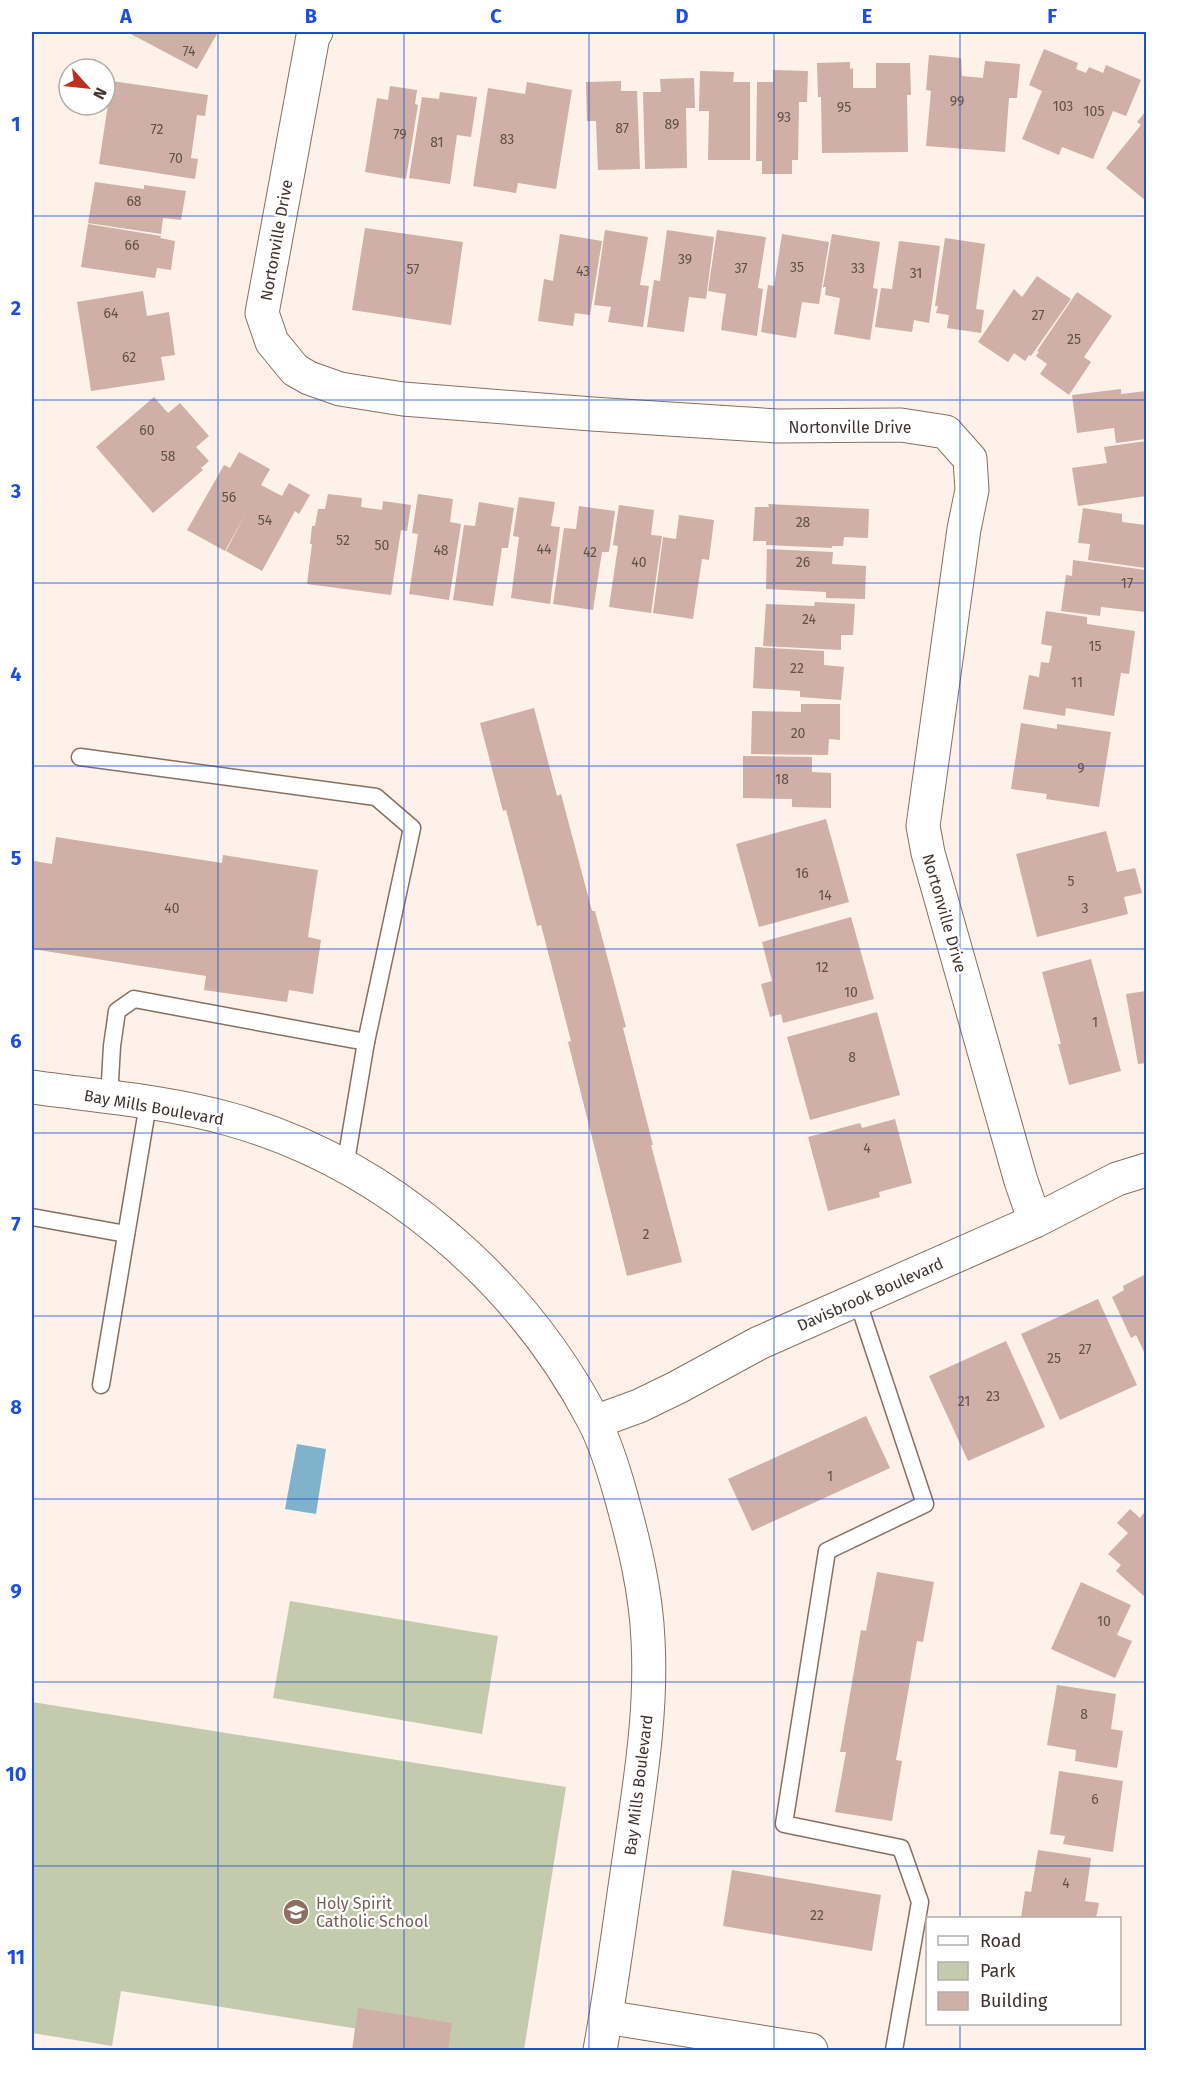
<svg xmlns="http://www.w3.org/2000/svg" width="1178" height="2082" font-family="'Fira Sans',sans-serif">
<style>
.green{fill:#c4cbad}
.water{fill:#7fb2cb}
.building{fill:#cfafa6}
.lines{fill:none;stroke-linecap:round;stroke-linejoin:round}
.lane-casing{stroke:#896f60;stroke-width:19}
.street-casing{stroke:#896f60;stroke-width:35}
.secondary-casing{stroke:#896f60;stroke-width:35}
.lane{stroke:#fff;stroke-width:16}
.street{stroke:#fff;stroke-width:33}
.secondary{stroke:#fff;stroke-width:33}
.grid{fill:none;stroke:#1d4ed8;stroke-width:1.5;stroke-opacity:0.55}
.labels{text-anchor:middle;stroke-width:4.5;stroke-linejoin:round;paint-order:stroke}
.number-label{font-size:14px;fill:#63524b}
.street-label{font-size:16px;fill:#3f332d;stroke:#fff}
.education-label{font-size:16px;fill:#785e54;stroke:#fff;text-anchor:start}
.neatline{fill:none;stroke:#1d4ed8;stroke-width:2}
.grid-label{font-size:20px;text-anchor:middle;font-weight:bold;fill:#1d4ed8}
</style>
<rect width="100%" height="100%" fill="#fdf1ea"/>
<!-- green -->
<g class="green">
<polygon points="290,1601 498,1636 482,1734 273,1698"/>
<polygon points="32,1702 566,1787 524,2050 394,2050 396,2035 121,1991 112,2046 32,2033"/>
</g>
<!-- water -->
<polygon class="water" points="297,1444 326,1449 316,1514 285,1509"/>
<!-- building -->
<g class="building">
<polygon points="127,32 218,32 197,69"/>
<polygon points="1044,49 1078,63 1076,69 1086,73 1089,67 1103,73 1106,65 1141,80 1126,116 1113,111 1093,159 1062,147 1059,155 1022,139 1042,91 1029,85"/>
<polygon points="929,55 961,58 962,76 983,78 985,61 1020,64 1017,98 1009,98 1005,152 926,146 931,91 926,90"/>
<polygon points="850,62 850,69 853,68 853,88 876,88 876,63 910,63 911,95 907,95 908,152 822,153 821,97 818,97 817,63"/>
<polygon points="773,70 808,71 807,102 799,102 798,160 792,160 792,174 762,174 762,161 756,161 757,82 773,82"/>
<polygon points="700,71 734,72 733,82 750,82 750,160 708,160 709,111 699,111"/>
<polygon points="694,78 695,108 686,108 687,168 645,169 643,92 661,92 660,79"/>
<polygon points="112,81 208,95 205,116 197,115 191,158 198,159 195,179 99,164 108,104 105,103 105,87 110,88"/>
<polygon points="621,81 621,91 637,91 640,169 598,170 596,121 587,121 586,82"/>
<polygon points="527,82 572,90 556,189 518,183 516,193 473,186 488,88 525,94"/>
<polygon points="390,86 417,90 415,104 418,105 406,179 365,172 377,98 388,100"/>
<polygon points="440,92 477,97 471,137 457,135 450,184 409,178 422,97 439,99"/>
<polygon points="1146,111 1146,201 1106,168 1141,125 1137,122"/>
<polygon points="95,182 144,189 144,185 186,191 181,220 163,218 161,234 88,223"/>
<polygon points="88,224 161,236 160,238 175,241 171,270 157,268 155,278 81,267"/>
<polygon points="365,228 463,242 451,325 352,310"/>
<polygon points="605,230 648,237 640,285 649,286 643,327 608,322 611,307 594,305"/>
<polygon points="667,230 714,237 706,299 689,297 684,332 647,327 654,280 660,281"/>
<polygon points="717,230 766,237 758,288 763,289 757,336 721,330 726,294 708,291"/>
<polygon points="560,234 602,241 590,315 575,313 573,326 538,321 544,279 553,281"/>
<polygon points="782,234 829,242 819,304 802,302 796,338 761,332 768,285 774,286"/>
<polygon points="832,234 880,242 873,288 878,289 870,340 834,334 840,298 825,295 826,287 823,287"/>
<polygon points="945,238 985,244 976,309 984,310 981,333 947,328 949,315 936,313 938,306 935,306"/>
<polygon points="899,241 940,246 929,323 914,320 912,332 875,327 881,288 892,289"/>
<polygon points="1037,276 1071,299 1031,356 1029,355 1025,361 1014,353 1008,362 978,342 1014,289 1022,297"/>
<polygon points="143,291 147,316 169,312 175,355 161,357 165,380 91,391 77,302"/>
<polygon points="1077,292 1112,316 1084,357 1091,362 1069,395 1040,374 1047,364 1036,356 1039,352 1037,351"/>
<polygon points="1121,389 1121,394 1146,391 1146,439 1116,443 1114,428 1077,433 1072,395"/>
<polygon points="154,397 168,413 180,403 209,436 196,447 209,461 201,468 203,470 153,513 96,447"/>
<polygon points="1146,441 1146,496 1078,506 1072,468 1107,463 1104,447"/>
<polygon points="239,452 270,469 261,485 282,496 289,483 310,495 299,514 295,511 262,571 226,551 247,511 225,551 187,530 224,465 230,468"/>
<polygon points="328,494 362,498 361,507 382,510 383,501 411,505 407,531 401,530 391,595 307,584 312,544 310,544 312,526 315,526 318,509 325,509"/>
<polygon points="418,494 453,499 450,522 461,524 449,600 409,594 418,534 412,533"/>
<polygon points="519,497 555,502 551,526 560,527 550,604 511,598 519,537 513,536"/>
<polygon points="479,502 514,508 508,548 502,548 493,606 453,600 464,525 475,526"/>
<polygon points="768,504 869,509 868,538 844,537 843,546 832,546 832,548 766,545 766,541 753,541 755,507 769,507"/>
<polygon points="619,505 654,510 651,535 662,536 651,613 609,607 618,546 613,545"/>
<polygon points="579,506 615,511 609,552 602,552 593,610 553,604 564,528 576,529"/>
<polygon points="1083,508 1122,514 1122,522 1146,525 1146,568 1088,560 1090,544 1078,543"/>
<polygon points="679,515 714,520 709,560 702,559 693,619 653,613 663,537 676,539"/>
<polygon points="767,549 833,552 832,564 866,566 865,599 826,598 826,592 766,589"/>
<polygon points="1073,560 1146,570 1146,612 1101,607 1100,616 1061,611 1066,575 1072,576"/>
<polygon points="815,602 855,604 853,635 841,635 841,650 763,646 766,604 814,606"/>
<polygon points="1046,611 1087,617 1087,624 1135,631 1129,674 1121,673 1114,716 1066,708 1065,716 1023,709 1029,675 1039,677 1041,662 1049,663 1052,646 1041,644"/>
<polygon points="755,647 824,651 824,665 844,667 841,700 800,697 800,691 753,688"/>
<polygon points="801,704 840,704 840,740 829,739 828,755 751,754 752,711 801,712"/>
<polygon points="534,708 557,796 561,794 592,911 595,911 626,1027 623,1028 653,1145 651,1145 682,1262 627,1276 568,1042 571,1041 541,925 537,926 506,810 503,811 480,723"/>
<polygon points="1021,723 1057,729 1057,724 1111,732 1099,807 1046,799 1047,794 1011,789"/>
<polygon points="743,756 812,757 812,772 831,773 831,808 792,807 792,799 743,798"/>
<polygon points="826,819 849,902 759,927 736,844"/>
<polygon points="1106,831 1117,872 1135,868 1142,893 1124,897 1128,914 1037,937 1016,854"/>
<polygon points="56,837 222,863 223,855 318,870 308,937 321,940 313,994 289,990 287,1002 204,990 206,976 32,949 32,879 34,861 52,864"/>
<polygon points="851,917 874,999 783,1023 781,1014 770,1017 761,984 772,981 762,942"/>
<polygon points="1091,959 1121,1071 1069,1085 1058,1044 1061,1044 1042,972"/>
<polygon points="1146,991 1146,1063 1138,1064 1126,994"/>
<polygon points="877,1012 900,1095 810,1120 787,1037"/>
<polygon points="895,1119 912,1183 879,1192 880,1197 828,1211 808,1137 860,1123 862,1128"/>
<polygon points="1146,1274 1146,1356 1136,1335 1131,1338 1112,1297 1124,1290 1123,1286"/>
<polygon points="1098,1299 1137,1385 1060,1420 1021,1334"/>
<polygon points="1006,1341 1045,1427 968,1461 929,1376"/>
<polygon points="866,1416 890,1468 752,1531 728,1479"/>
<polygon points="1130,1509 1140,1518 1146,1510 1146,1598 1116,1571 1121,1565 1108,1554 1128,1533 1117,1523"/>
<polygon points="877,1572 934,1582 923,1642 917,1641 896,1760 902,1761 892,1821 835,1812 846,1752 840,1752 861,1630 866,1631"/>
<polygon points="1081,1582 1131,1605 1117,1635 1132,1641 1115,1678 1051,1649"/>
<polygon points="1057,1685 1116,1694 1111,1729 1123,1731 1117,1768 1075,1761 1076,1750 1047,1745"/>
<polygon points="1059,1771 1123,1781 1113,1852 1063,1844 1065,1836 1050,1834"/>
<polygon points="1038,1850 1091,1858 1085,1901 1099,1903 1096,1918 1021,1918 1025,1891 1031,1892"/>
<polygon points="732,1870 881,1895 872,1951 723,1926"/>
<polygon points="358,2008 452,2023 448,2050 352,2050"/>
</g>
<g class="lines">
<!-- lane casing -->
<g class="lane-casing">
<g id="lane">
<polyline points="80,757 376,797 412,828 366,1042"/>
<polyline points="109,1098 112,1046 117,1011 134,999 366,1042 345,1167"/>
<polyline points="32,1217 126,1234"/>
<polyline points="857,1299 925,1504 827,1551 784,1824 901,1848 920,1902 894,2050"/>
<polyline points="101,1385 148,1104"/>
</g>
</g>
<!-- street casing -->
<g class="street-casing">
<g id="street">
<polyline points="316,32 313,36 262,313 272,342 295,370 309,378 340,389 403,399 592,414 777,426 901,425 946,432 970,459 972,490 964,529 923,826 928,853 1021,1181 1035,1221"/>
<polyline points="595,1422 639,1406 678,1387 759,1343 1035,1221 1117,1179 1146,1170"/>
<polyline points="606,2017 811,2050"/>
</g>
</g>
<!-- secondary casing -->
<g class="secondary-casing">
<path id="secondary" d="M32,1087C97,1096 165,1101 229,1119C384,1162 520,1279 594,1421C606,1444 614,1471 621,1496C634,1543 646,1591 648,1640C652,1712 640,1782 630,1853C620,1919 612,1985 600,2050"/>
</g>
<!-- lane -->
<use href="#lane" class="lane"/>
<!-- street -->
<use href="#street" class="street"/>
<!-- secondary -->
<use href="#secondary" class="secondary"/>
</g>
<!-- grid -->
<path class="grid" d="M218,32V2050M404,32V2050M589,32V2050M774,32V2050M960,32V1918M32,216H1146M32,400H1146M32,583H1146M32,766H1146M32,949H1146M32,1133H1146M32,1316H1146M32,1499H1146M32,1682H1146M32,1866H1146M960,2024V2050"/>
<!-- icons -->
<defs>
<g id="school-disc" transform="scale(1.35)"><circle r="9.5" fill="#8d6e63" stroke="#fff"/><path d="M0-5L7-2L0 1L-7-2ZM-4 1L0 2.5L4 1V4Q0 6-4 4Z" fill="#fff"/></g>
</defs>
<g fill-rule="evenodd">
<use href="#school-disc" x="296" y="1912"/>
</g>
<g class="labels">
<!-- number labels -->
<g class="number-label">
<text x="189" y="56">74</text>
<text x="957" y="106">99</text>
<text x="1063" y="111">103</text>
<text x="844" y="112">95</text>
<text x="1094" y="116">105</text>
<text x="784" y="122">93</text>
<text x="672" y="129">89</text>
<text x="622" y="133">87</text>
<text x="157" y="134">72</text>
<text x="400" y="139">79</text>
<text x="507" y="144">83</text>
<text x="437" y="147">81</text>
<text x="176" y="163">70</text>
<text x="134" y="206">68</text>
<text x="132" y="250">66</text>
<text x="685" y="264">39</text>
<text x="797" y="272">35</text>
<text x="741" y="273">37</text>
<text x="858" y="273">33</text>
<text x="413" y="274">57</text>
<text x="583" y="276">43</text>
<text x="916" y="278">31</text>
<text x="111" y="318">64</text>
<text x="1038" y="320">27</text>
<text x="1074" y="344">25</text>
<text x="129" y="362">62</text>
<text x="147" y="435">60</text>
<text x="168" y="461">58</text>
<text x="229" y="502">56</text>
<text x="265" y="525">54</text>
<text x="803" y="527">28</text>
<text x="343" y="545">52</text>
<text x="382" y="550">50</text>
<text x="544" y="554">44</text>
<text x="441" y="555">48</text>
<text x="590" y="557">42</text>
<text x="639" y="567">40</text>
<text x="803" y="567">26</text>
<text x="1127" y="588">17</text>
<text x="809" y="624">24</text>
<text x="1095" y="651">15</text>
<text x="797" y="673">22</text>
<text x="1077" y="687">11</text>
<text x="798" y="738">20</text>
<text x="1081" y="773">9</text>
<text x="782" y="784">18</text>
<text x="802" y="878">16</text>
<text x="1071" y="886">5</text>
<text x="825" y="900">14</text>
<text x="172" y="913">40</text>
<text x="1085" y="913">3</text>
<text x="822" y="972">12</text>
<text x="851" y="997">10</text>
<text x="1095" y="1027">1</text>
<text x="852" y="1062">8</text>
<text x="867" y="1153">4</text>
<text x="646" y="1239">2</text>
<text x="1085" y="1354">27</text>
<text x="1054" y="1363">25</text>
<text x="993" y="1401">23</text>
<text x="964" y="1406">21</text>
<text x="830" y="1481">1</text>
<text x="1104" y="1626">10</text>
<text x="1084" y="1719">8</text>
<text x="1095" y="1804">6</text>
<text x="1066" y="1888">4</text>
<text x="817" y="1920">22</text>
</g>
<!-- street labels -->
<g class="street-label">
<text transform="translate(276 240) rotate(-80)" y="6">Nortonville Drive</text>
<text x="850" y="433">Nortonville Drive</text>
<text transform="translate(945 913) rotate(74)" y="6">Nortonville Drive</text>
<text transform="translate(154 1107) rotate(10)" y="6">Bay Mills Boulevard</text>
<text transform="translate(870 1294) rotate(-24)" y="6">Davisbrook Boulevard</text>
<text transform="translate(638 1785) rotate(-83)" y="6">Bay Mills Boulevard</text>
</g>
<!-- education labels -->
<g class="education-label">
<text x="316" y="1909">Holy Spirit<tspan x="316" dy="18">Catholic School</tspan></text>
</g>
</g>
<!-- border -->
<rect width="1178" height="2082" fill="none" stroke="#ffffff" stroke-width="66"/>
<!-- legend -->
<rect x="926" y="1917" width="195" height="108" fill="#ffffff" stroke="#b2adab" stroke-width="1.5"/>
<rect x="938" y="1936" width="30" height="9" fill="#ffffff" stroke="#b2adab" stroke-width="1.5"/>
<text x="980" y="1947" font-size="18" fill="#3f332d">Road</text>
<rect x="938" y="1962" width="30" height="18" fill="#c4cbad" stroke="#b2adab" stroke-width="1.5"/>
<text x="980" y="1977" font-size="18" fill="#3f332d">Park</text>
<rect x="938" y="1992" width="30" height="18" fill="#cfafa6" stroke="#b2adab" stroke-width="1.5"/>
<text x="980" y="2007" font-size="18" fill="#3f332d">Building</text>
<!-- north arrow -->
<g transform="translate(87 87) rotate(117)"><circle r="28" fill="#ffffff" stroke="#b2adab" stroke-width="1.5"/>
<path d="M0-4.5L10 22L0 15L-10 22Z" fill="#bc2f21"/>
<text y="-9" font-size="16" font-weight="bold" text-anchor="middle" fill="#3f332d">N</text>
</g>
<rect x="33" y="33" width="1112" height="2016" class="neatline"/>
<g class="grid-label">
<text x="126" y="23">A</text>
<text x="311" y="23">B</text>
<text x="496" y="23">C</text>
<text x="682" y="23">D</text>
<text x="867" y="23">E</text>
<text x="1052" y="23">F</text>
<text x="16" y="131">1</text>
<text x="16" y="315">2</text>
<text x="16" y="498">3</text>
<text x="16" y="681">4</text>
<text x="16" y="865">5</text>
<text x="16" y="1048">6</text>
<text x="16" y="1231">7</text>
<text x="16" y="1414">8</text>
<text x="16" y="1598">9</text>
<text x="16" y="1781">10</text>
<text x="16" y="1964">11</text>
</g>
</svg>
